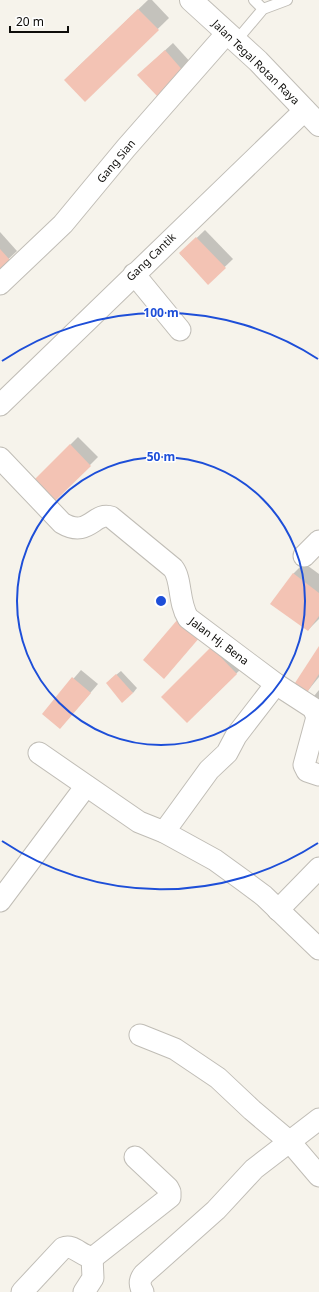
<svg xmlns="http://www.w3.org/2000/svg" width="319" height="1292" font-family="'Noto Sans',sans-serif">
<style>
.shadow{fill:#0003}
.building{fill:#f3c3b4}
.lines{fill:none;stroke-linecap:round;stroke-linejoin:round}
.lane-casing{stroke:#c0bdb6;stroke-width:12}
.street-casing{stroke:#c0bdb6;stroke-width:23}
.secondary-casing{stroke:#c0bdb6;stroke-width:24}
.lane{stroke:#fff;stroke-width:10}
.street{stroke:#fff;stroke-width:21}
.secondary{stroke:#fff;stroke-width:22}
.ring{fill:none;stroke:#1d4ed8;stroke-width:2}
.labels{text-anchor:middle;stroke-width:3;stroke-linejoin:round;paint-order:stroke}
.street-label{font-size:11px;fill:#0e0d0a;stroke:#fff}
.centre{fill:#1d4ed8;stroke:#fff;stroke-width:2}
.ring-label{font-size:12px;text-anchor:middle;font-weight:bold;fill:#1d4ed8;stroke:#fff;stroke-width:3;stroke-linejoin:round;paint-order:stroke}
</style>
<rect width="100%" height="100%" fill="#f6f3eb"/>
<!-- shadow -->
<g class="shadow">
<polygon points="148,0 152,0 169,18 85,100 76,69"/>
<polygon points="173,43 192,64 184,72 147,67"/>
<polygon points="205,230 233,259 208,283 180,254"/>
<polygon points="0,232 17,251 0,267"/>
<polygon points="78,437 98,457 55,500 35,480"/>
<polygon points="304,563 319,574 319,619 308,630 293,574"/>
<polygon points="223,637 248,662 187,722 163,697"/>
<polygon points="319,648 319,677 306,693"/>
<polygon points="81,670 98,684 60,728 43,714"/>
<polygon points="121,671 137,688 133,693 111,679"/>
<polygon points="319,690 319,701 314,696"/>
</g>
<!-- building -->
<g class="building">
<polygon points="138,9 159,30 85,102 64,80"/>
<polygon points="165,50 185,73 158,97 137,75"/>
<polygon points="196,237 226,268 208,285 179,253"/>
<polygon points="0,249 10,260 0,269"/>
<polygon points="70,444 91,466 55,501 34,480"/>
<polygon points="293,573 319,593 319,616 308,631 270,604"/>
<polygon points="178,619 200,637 164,679 143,660"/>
<polygon points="319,646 319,674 306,694 293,686"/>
<polygon points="211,647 237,674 187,723 161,697"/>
<polygon points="116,674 133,693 122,703 106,683"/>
<polygon points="72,677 91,693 60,729 42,714"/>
</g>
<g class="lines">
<!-- lane casing -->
<g class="lane-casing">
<g id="lane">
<polyline points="254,0 263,9"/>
<polyline points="236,41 263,9 287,0"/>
</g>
</g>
<!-- street casing -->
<g class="street-casing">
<g id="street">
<polyline points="134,274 180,330"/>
<polyline points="0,284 63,224 126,148 227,33"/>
<polyline points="0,405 305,110"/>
<path d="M0,458L62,523C89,539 94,511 111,517L173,568C182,579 178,602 188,618L276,684L313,708L317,717L304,765L307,771L319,775"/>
<polyline points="304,556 319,541"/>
<polyline points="39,753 139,822 164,832 215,860 244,881 264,896 319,949"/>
<polyline points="164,832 209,770 227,753 236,736 276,684"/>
<polyline points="0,901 86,786"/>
<polyline points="278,910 319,868"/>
<polyline points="140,1035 175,1049 218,1078 252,1110 290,1142 319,1176"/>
<path d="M22,1292L63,1248C75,1243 83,1260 95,1256L170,1197V1192L168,1188L135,1157"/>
<polyline points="84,1292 93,1278 92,1257"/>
<path d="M143,1292C139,1285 139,1280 144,1274L216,1210L254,1169L319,1119"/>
</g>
</g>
<!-- secondary casing -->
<g class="secondary-casing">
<polyline id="secondary" points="191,0 258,61 319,125"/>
</g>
<!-- lane -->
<use href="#lane" class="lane"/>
<!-- street -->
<use href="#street" class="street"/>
<!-- secondary -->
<use href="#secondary" class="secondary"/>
</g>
<!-- distance rings -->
<g class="ring">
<circle cx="161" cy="601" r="144"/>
<path d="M318 843A288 288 0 0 1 2 841M2 361A288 288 0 0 1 318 359"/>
</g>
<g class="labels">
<!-- street labels -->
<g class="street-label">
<text transform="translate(256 62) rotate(44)" y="4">Jalan Tegal Rotan Raya</text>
<text transform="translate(116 161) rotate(-50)" y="4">Gang Sian</text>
<text transform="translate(151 257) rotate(-44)" y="4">Gang Cantik</text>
<text transform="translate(219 641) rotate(37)" y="4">Jalan Hj. Bena</text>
</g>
</g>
<circle cx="161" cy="601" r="6" class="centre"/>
<g class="ring-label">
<text x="161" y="317">100 m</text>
<text x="161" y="461">50 m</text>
</g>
<!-- scale -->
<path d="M10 26v6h58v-6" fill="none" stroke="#0e0d0a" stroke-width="2"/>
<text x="16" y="26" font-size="12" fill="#0e0d0a" stroke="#ffffff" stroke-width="3" paint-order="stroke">20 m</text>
</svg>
